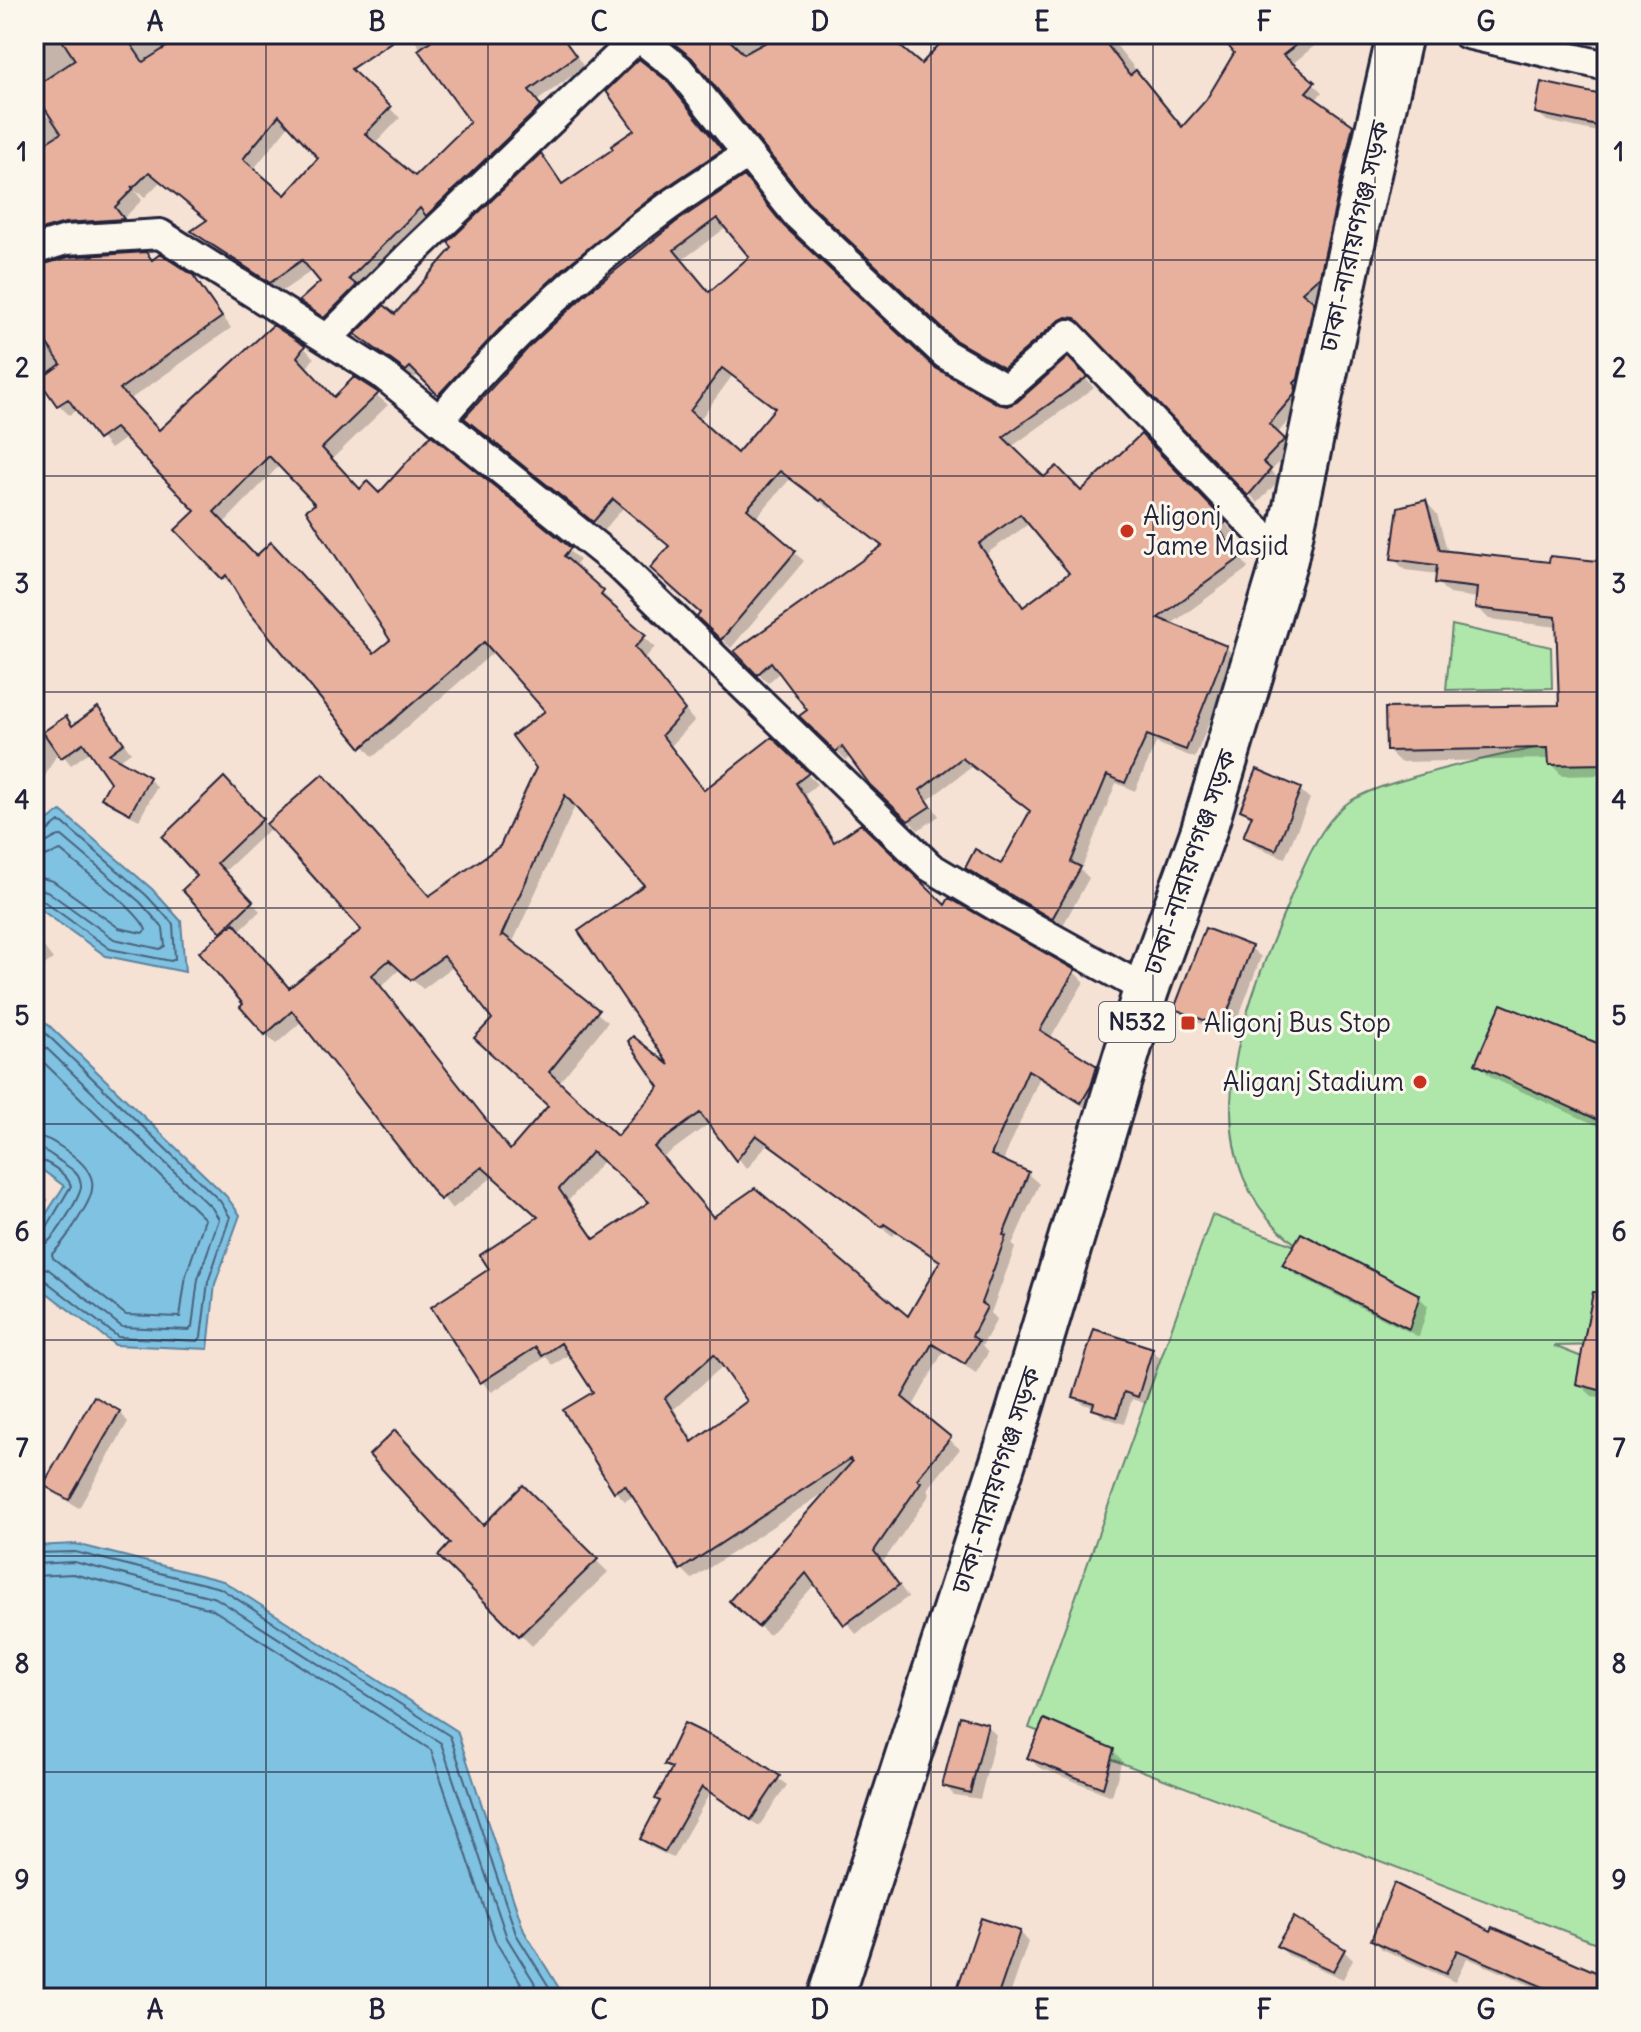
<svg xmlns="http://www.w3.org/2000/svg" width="1641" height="2032" font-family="Delius,'Noto Sans Bengali',sans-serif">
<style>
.green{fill:#afe7ab;stroke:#688473;stroke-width:2}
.water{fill:#80c2e1;stroke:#5a829f;stroke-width:2}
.shadow{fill:#0003;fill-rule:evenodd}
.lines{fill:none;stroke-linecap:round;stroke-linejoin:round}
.shore{stroke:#48627d;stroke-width:2}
.building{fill:#e8b19d;stroke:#22223b;stroke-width:2;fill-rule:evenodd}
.minor-casing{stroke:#22223b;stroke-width:34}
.trunk-casing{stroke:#22223b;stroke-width:50}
.minor{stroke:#fbf7ec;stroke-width:28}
.trunk{stroke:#fbf7ec;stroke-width:44}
.grid{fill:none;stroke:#22223b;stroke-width:2;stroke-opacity:0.55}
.poi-dot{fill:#c8321e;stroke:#fbf7ec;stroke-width:3}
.labels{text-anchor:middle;stroke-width:6;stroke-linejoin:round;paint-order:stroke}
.shield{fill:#fbf7ec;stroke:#636270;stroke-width:2}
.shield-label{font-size:24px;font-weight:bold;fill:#22223b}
.street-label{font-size:26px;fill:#22223b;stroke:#fbf7ec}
.poi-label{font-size:26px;fill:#22223b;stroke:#fbf7ec;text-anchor:start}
.neatline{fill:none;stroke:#22223b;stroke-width:3}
.grid-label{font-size:26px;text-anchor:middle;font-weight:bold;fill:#22223b}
</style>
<rect width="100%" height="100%" fill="#f5e2d4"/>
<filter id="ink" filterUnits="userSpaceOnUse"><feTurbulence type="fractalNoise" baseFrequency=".0125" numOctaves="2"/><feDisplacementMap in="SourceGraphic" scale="16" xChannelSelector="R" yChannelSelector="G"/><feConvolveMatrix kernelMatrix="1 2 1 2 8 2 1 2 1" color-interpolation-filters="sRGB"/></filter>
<g filter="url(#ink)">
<!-- green -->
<g class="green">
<polygon points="1452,625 1551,647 1552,688 1446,690"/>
<path d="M1541,747L1607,756V1345L1554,1346L1607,1367V1947L1029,1728L1212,1215L1301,1248C1183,1164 1240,1019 1285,911C1299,876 1318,824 1349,802C1369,789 1394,783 1417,776C1458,764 1499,755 1541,747Z"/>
</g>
<!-- water -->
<g class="water">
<polygon points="61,811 152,889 181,921 185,972 106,956 34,905 34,831"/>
<polygon points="34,1011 226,1196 240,1215 215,1284 208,1349 115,1345 34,1283 34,1233 64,1186 34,1164"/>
<polygon points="76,1544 223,1581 457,1731 524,1931 565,1998 34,1998 34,1546"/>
</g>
<!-- shadow -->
<g class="shadow">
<path d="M34,34H322L339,60L400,118L374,145L416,178L473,122L410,34H561L584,67L537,101L550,118L336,327L312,311L301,301L323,282L313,270L281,292L204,241L194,231L209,221L161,181L145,197L135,191L142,200L124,218L132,229L34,247V126L51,114L34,88ZM290,124L320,158L285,198L253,170Z"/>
<polygon points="662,34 883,34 921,67 951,34 1133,34 1116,45 1183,129 1207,101 1236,52 1222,34 1329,34 1291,65 1322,92 1315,101 1361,136 1328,285 1310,302 1322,313 1303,404 1277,434 1292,449 1271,471 1279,480 1258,503 1086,326 1076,325 1014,376 967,349 820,211 698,63"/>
<polygon points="675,92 729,159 447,402 419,373 415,378 358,334 396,317 541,156 564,185 616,150"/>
<polygon points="1607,98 1607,134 1547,121 1537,112"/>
<path d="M744,179L791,235L932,368L997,406L1007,408L1077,369L1094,388L1011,447L1044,479L1081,493L1141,437L1234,532L1228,539L1248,568L1170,625L1226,647L1235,657L1195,758L1156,743L1135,791L1116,783L1081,870L1089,878L1062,927L977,877L968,868L1002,866L1032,812L973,766L928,800L939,816L918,830L871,783L851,756L846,760L802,716L810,710L781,671L768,683L737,651L884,547L832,507L830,509L790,479L755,519L804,561L731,648L699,617L702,613L671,547L624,507L604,530L475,427ZM727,227L752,258L709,294L682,260ZM732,376L777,410L737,455L699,421ZM1030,523L1072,574L1025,608L986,554Z"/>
<path d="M153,261L192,276L203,288L231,328L129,400L159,432L273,328L304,347L314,358L306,369L334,399L371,390L388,405L331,460L360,491L379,495L431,438L580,560L574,567L613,603L610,606L655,647L644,659L694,721L671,746L705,792L772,740L817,784L805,794L836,843L945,908L949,901L1074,972L1084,982L1050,1039L1096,1068L1106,1078L1092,1112L1039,1079L1003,1161L1028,1174L1039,1184L1012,1245L1015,1248L991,1313L997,1319L982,1346L988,1353L976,1373L943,1352L912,1408L960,1449L927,1490L930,1494L883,1562L908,1597L856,1634L816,1583L769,1635L742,1611L827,1491L692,1579L682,1569L634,1496L625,1501L615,1491L595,1392L570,1354L553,1365L546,1357L492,1392L482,1382L492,1270L541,1218L494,1176L452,1209L302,1021L276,1044L266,1034L246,1005L225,933L185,890L200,876L224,780L267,826L323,777L430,898L501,847L538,768L548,711L495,651L373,757L234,588L178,530L197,511L127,437L110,449L78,409L69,415L59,405L34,370V268ZM280,465L318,505L393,641L374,655L256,559L223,524ZM576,804L647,885L676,1073L617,1139L558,1084L608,1022L512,944ZM272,827L364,930L289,990L239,931L260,911L224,872ZM454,966L495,1020L551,1107L511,1152L381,987L400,969L423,989ZM710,1123L747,1169L767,1144L893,1236L895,1233L940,1263L909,1319L714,1219L662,1158ZM603,1161L651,1202L596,1240L569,1200ZM724,1365L750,1402L695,1443L674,1409Z"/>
<polygon points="1426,502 1437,514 1448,553 1551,564 1607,564 1607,775 1562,776 1551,764 1550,759 1400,762 1388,751 1561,707 1558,627 1489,619 1477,607 1478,598 1449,594 1437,582 1438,574 1405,570 1393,558"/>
<polygon points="98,710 131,752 118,761 148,778 157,787 139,820 112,806 104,797 112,782 91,751 71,765 59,750 37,791 34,790 34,727 44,734 65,718 74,727"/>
<polygon points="1258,772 1300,790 1310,799 1285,858 1255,846 1246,836 1252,819 1242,810"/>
<polygon points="34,934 53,959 34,972"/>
<polygon points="1251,948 1261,957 1232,1035 1186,1018 1176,1008"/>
<polygon points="1607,1049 1607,1130 1492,1078 1478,1064"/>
<polygon points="34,1186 49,1200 34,1218"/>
<polygon points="1285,1265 1419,1297 1428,1306 1419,1337 1294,1274"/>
<polygon points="1607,1346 1607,1400 1592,1396 1578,1383"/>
<polygon points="1152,1350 1160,1358 1146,1404 1132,1399 1124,1424 1102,1416 1094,1407 1083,1404 1075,1396"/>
<polygon points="119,1412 128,1422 79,1508 55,1494 45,1485"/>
<polygon points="523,1488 608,1572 532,1646 441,1556 483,1527"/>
<polygon points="987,1725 996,1735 980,1799 954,1795 944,1785"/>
<polygon points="1113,1751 1122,1760 1112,1796 1038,1767 1029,1758"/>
<polygon points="747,1756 787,1785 759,1826 710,1793 673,1858 650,1847 643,1839 662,1803 673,1771 666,1764"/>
<polygon points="1019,1932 1028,1942 1009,1998 956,1998"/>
<polygon points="1492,1934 1607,1980 1607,1998 1560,1998 1467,1958 1455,1982 1382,1949 1373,1939"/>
<polygon points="1278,1946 1344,1951 1353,1960 1343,1979 1288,1955"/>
</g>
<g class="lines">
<!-- shore -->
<g class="shore">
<polyline points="34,837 41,836 59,822 63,823 146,895 173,924 175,959 171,961 110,949 42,900 34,899"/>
<path d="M34,847C45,847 53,835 62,836L140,902L163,928L165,946L160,949L114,939L47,891L34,888"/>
<path d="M34,859L61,851C80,868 139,910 146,930L142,933L119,928L53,881L34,876"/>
<polyline points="34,1022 220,1201 230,1217 208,1282 201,1337 198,1341 118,1337 42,1278 34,1276"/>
<polyline points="34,1036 212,1208 219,1219 198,1279 192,1327 189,1330 122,1327 48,1269 34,1266"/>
<path d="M34,1053L205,1219L186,1275L180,1317L126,1315L53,1258L52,1254C62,1245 68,1235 75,1224C96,1191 103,1177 67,1151C56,1144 48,1137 34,1136"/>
<path d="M34,1148C45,1149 52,1155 61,1162C70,1168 80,1173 81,1185C82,1195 55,1238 46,1243C41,1246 39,1245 34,1246"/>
<path d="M34,1159C47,1160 67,1174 71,1186L44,1232L34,1236"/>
<polyline points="34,1553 75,1552 220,1588 450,1736 516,1934 556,1998"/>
<polyline points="34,1564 74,1562 216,1598 441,1743 507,1938 544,1998"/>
<polyline points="34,1576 73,1574 212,1609 431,1750 496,1942 530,1998"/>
</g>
</g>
<!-- building -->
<g class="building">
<path d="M58,34H124L143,62L187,34H403L351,69L391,107L365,134L415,176L470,122L418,50L440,34H560L576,56L529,90L541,106L426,216L420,208L349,279L357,285L324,318L299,301L320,282L302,260L270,283L191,231L207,220L149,172L133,188L131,186L133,189L115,207L124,219L65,223L34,232V150L61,133L34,92V87L75,60ZM279,115L318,158L285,195L243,159Z"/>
<polygon points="672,34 723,34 744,54 781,34 886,34 921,64 949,34 1099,34 1130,75 1136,70 1182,127 1206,100 1234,53 1219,34 1310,34 1283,55 1315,82 1306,92 1353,125 1320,276 1302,292 1314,302 1298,379 1294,383 1296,386 1294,395 1269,424 1285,439 1263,462 1271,469 1248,496 1075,318 1066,317 1058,321 1004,368 955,340 808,202 692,58 667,38"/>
<polygon points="639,59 667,81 722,150 656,194 564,268 506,322 438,395 410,367 406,371 355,334 384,305 395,314 452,248 448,242 541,153 562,184 613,149 611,146 634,130 606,91"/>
<polygon points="1541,82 1607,96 1607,128 1535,113"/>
<path d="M744,176L784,226L934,367L998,404L1007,406L1017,402L1068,357L1087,377L1003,437L1044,477L1057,466L1081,491L1141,434L1226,522L1219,529L1240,558L1158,618L1227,646L1186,750L1147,735L1125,783L1107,775L1071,862L1081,867L1052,919L965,868L975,849L1001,864L1030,811L962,758L920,790L931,806L908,821L870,785L842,747L836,752L799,716L807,710L771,662L757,675L734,651L882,546L822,499L820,501L780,471L747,509L796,551L721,640L697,617L700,613L650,568L669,546L613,499L593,522L464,418L530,346L586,294L676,222ZM717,218L749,257L709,292L674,250ZM722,368L775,408L737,453L690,411ZM1020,514L1069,573L1023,607L979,544Z"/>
<path d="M146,252L152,260L160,254L193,275L222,317L120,389L159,430L273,325L305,346L297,357L334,397L354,377L379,393L322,448L360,489L367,481L379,493L431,435L571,548L564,556L604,591L601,595L646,635L635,647L685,710L662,735L704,790L772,737L809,773L796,783L834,842L861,824L945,905L949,898L1075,970L1040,1030L1097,1066L1091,1086L1081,1103L1028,1070L991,1155L1029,1172L1003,1235L1006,1236L981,1303L987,1307L972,1336L979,1341L965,1364L932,1344L902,1397L951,1437L917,1479L921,1482L874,1551L899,1585L844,1625L806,1573L758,1627L729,1601L852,1462L850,1459L680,1570L625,1485L614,1492L563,1410L593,1392L561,1343L542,1356L536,1347L480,1383L431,1307L489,1269L480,1255L538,1217L482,1167L440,1200L292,1011L265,1035L240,1007L243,1004L199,952L234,923L289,988L361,930L266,824L323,774L429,896L500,846L536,768L512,736L545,711L484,642L361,748L245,607L226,575L222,579L175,530L195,511L115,428L98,440L68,399L57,406L39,380L61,364L34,325V267L69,257ZM269,456L315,504L306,510L390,640L374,653L271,542L256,556L214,512ZM565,795L644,885L578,931L669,1065L633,1036L628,1041L659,1087L617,1136L549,1072L599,1010L504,935L501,936ZM444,956L492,1019L474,1038L548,1106L510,1150L372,975L389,960L411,980ZM700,1113L736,1161L756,1135L882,1227L884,1224L940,1261L908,1316L755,1188L713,1217L654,1147ZM592,1152L649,1202L594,1239L559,1189ZM714,1354L747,1401L692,1442L665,1398Z"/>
<polygon points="1426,500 1440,550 1549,562 1550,556 1607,562 1607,764 1549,765 1548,748 1386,751 1385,708 1559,705 1556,617 1475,608 1477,588 1435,583 1437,565 1391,559 1398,507"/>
<polygon points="98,707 124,743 109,754 150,777 130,814 101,798 110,782 83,743 61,758 43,732 66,716 72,726"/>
<polygon points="1257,769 1301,788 1276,850 1243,837 1252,815 1240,810"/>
<polygon points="224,777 263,819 217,863 253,901 221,932 182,890 197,876 162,837"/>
<polygon points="1205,928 1252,946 1222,1027 1174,1009"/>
<polygon points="1501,1004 1607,1047 1607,1124 1475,1064"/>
<polygon points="1301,1233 1420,1295 1409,1329 1282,1265"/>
<polygon points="1593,1292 1607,1293 1607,1392 1576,1384"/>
<polygon points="1094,1329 1153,1348 1138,1397 1124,1392 1117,1417 1092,1409 1094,1403 1073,1397"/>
<polygon points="94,1396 120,1411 69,1500 43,1485"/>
<polygon points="395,1430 483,1525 523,1485 598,1559 519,1636 438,1556 450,1543 369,1455"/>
<polygon points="960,1716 988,1724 970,1793 942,1786"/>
<polygon points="1044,1719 1114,1749 1103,1788 1027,1758"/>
<polygon points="684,1723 748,1754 780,1776 751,1820 702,1787 665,1852 640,1839 660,1801 655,1799 672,1768 664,1765"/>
<polygon points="1394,1883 1491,1931 1493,1927 1607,1977 1607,1998 1569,1998 1457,1950 1446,1974 1371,1940"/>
<polygon points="1294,1917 1345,1949 1333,1971 1276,1946"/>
<polygon points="981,1918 1020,1931 997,1998 954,1998"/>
</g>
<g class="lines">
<!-- minor casing -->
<g class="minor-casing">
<g id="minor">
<polyline points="635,34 679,69 796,214 945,354 1006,389 1069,334 1285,559"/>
<polyline points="1467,34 1607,66"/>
<polyline points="34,250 66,240 160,234 382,374 617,563 930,867 1009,914 1146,990"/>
<polyline points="327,339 409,256 638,37"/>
<path d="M439,420C506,341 582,269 666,208C692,189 720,172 747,154"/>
</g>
</g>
<!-- trunk casing -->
<g class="trunk-casing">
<polyline id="trunk" points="830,1998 1019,1412 1146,990 1203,833 1285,559 1352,244 1400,34"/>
</g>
<!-- minor -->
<use href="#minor" class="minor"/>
<!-- trunk -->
<use href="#trunk" class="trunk"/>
</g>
</g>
<!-- grid -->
<path class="grid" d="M266,34V1998M488,34V1998M710,34V1998M931,34V1998M1153,34V1998M1375,34V1998M34,260H1607M34,476H1607M34,692H1607M34,908H1607M34,1124H1607M34,1340H1607M34,1556H1607M34,1772H1607"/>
<!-- markers -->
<g class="poi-dot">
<circle cx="1127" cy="531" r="8"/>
<rect x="1180" y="1015" width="16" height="16" rx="4"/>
<circle cx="1420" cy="1082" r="8"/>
</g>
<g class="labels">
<!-- shield labels -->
<rect class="shield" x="1099" y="1002" width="76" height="40" rx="6"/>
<g class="shield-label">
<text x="1137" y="1030">N532</text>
</g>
<!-- street labels -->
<g class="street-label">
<text transform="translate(1354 236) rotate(-77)" y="9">ঢাকা-নারায়ণগঞ্জ সড়ক</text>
<text transform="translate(1190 862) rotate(-71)" y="9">ঢাকা-নারায়ণগঞ্জ সড়ক</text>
<text transform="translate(996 1480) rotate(-72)" y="9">ঢাকা-নারায়ণগঞ্জ সড়ক</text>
</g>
<!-- poi labels -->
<g class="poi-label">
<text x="1143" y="525">Aligonj<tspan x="1143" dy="30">Jame Masjid</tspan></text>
<text x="1204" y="1032">Aligonj Bus Stop</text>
<text x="1404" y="1091" text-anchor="end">Aliganj Stadium</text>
</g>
</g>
<!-- margin -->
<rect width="1641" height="2032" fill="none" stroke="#fbf7ec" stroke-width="88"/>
<rect x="44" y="44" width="1553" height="1944" class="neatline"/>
<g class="grid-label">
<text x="155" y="31">A</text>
<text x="377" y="31">B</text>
<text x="599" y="31">C</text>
<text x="820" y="31">D</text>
<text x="1042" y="31">E</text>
<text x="1264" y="31">F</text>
<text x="1486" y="31">G</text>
<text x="22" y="161">1</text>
<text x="1619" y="161">1</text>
<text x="22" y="377">2</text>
<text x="1619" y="377">2</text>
<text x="22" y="593">3</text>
<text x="1619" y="593">3</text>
<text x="22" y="809">4</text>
<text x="1619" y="809">4</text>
<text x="22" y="1025">5</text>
<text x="1619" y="1025">5</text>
<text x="22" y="1241">6</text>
<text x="1619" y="1241">6</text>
<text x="22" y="1457">7</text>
<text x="1619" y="1457">7</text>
<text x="22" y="1673">8</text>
<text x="1619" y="1673">8</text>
<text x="22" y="1889">9</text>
<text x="1619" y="1889">9</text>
<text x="155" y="2019">A</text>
<text x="377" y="2019">B</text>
<text x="599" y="2019">C</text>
<text x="820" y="2019">D</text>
<text x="1042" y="2019">E</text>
<text x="1264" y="2019">F</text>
<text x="1486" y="2019">G</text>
</g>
</svg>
